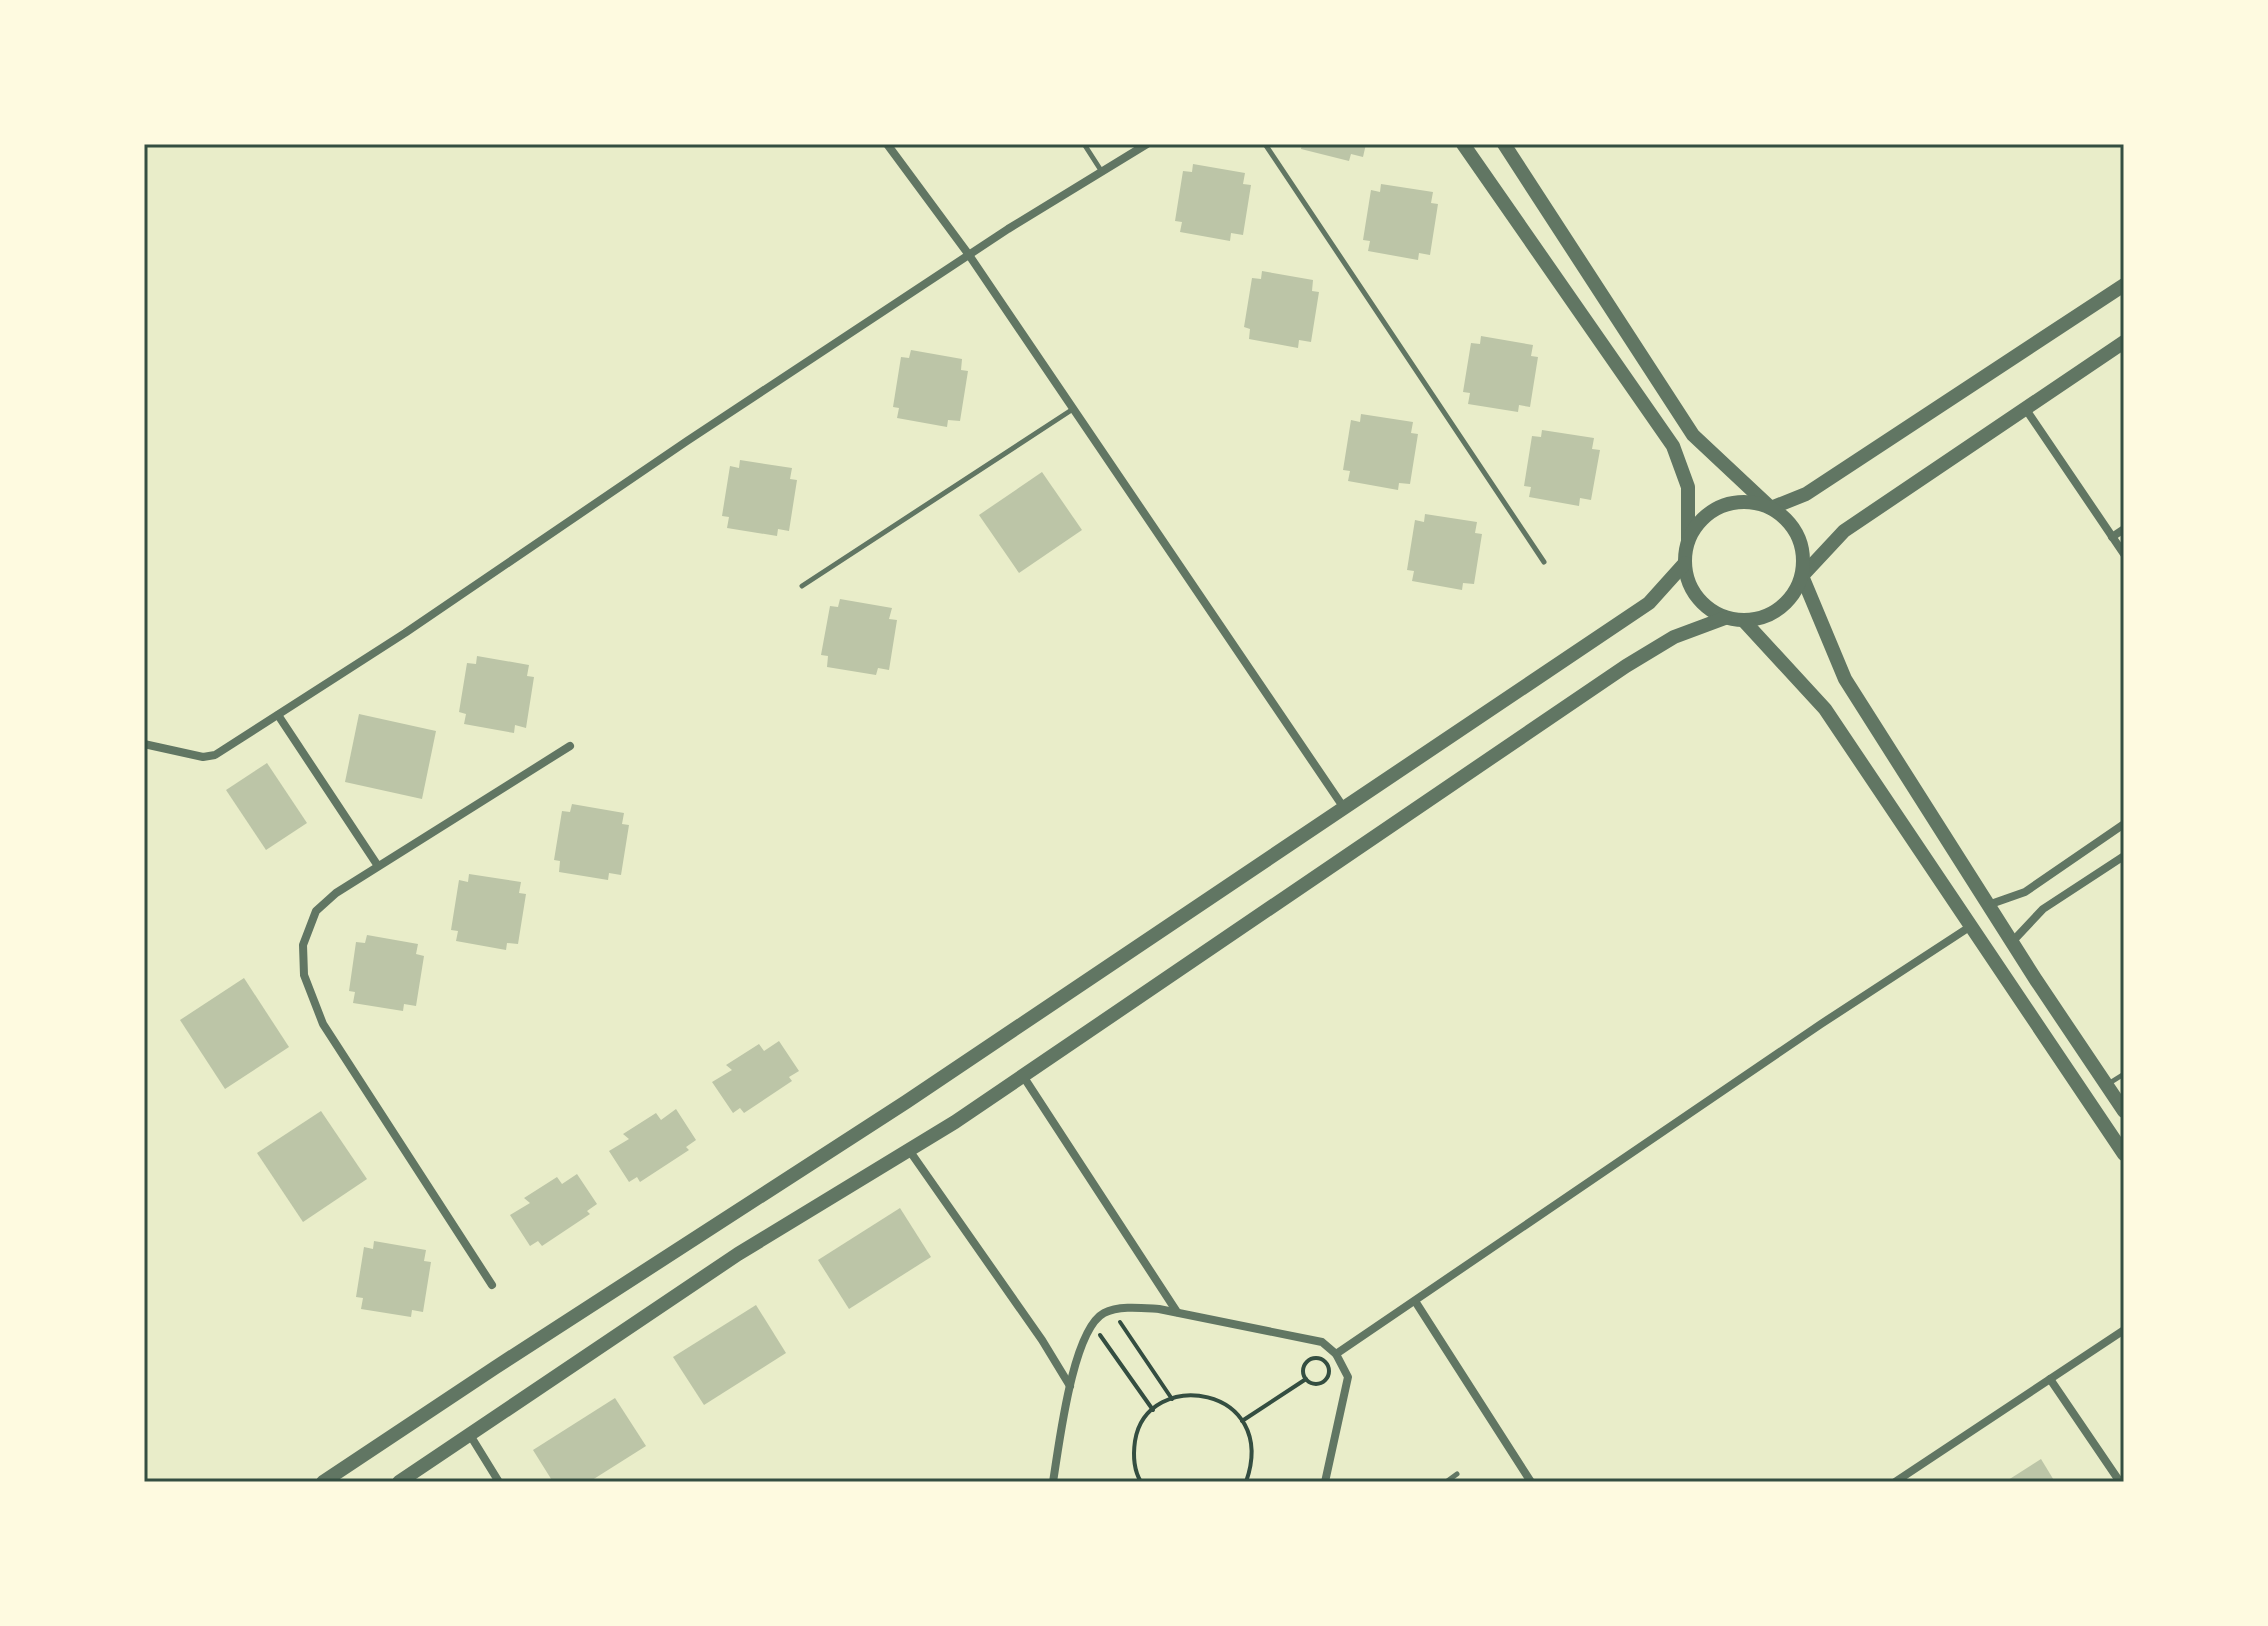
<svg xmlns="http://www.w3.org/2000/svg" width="2268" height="1626" font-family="Spectral,serif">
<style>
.building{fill:#bcc5a7}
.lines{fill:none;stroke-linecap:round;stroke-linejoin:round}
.path{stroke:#344e41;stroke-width:4}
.service{stroke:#617663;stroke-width:5}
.minor{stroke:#617663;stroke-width:8}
.tertiary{stroke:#617663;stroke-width:14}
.neatline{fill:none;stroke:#344e41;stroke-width:3}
</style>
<rect width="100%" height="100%" fill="#e9edc9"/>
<!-- building -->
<g class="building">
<polygon points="1302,144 1366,144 1363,157 1351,154 1349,161 1301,149"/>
<polygon points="1193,164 1245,173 1243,184 1251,185 1243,235 1231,233 1230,241 1180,232 1182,222 1175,221 1183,171 1192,172"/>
<polygon points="1381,184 1433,192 1431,203 1438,204 1430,255 1419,253 1418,260 1368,251 1370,241 1363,240 1371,190 1380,192"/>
<polygon points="1262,271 1313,280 1312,291 1319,292 1311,342 1299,340 1298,348 1249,339 1250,329 1244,327 1252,278 1261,279"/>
<polygon points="1481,336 1533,345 1531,356 1538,357 1530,407 1519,405 1518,412 1468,404 1470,393 1463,392 1471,343 1480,344"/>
<polygon points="911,350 962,359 961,370 968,371 960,421 948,420 947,427 897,418 899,408 893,407 901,357 909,358"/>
<polygon points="1361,414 1413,422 1411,433 1418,434 1410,484 1399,483 1398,490 1348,481 1350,471 1343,470 1351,420 1360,422"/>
<polygon points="1542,430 1594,438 1592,449 1600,450 1591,500 1580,498 1579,506 1529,497 1531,487 1524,486 1532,436 1541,437"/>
<polygon points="740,460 792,468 790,479 797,480 789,531 778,529 777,536 727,528 729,517 722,516 730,466 739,468"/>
<polygon points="1042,472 1082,530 1019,573 979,515"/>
<polygon points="1425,514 1477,522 1475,533 1482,534 1474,584 1463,583 1462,590 1412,581 1414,571 1407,570 1415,520 1424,522"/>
<polygon points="840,599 892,608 889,619 897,620 889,670 878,668 876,675 827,667 828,656 821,655 830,606 838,607"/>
<polygon points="477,656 529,665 527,676 534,677 526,728 515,725 514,733 464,724 466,714 459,712 467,663 476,664"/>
<polygon points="359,714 436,731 422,799 345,782"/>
<polygon points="267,763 307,823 266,850 226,790"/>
<polygon points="572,804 624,813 622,824 629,825 621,875 609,873 608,880 559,872 560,861 554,860 562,811 570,812"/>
<polygon points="469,874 521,882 519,893 526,894 518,944 507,943 506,950 456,941 458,931 451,930 459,880 468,882"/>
<polygon points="367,935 418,944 416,954 424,956 416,1006 404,1004 403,1011 353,1003 355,992 349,991 356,942 365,943"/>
<polygon points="244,978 289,1047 225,1089 180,1020"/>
<polygon points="779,1041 799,1071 789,1077 792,1081 744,1113 740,1108 733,1113 712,1082 732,1070 726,1065 759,1044 764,1051"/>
<polygon points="676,1109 696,1140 686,1147 689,1150 640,1182 637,1177 629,1182 609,1151 629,1139 623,1134 656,1113 661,1120"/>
<polygon points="321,1111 367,1179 303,1222 257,1153"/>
<polygon points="577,1174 597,1204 587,1211 590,1214 542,1246 538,1241 530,1246 510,1215 530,1203 524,1198 557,1177 562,1184"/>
<polygon points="900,1208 931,1257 849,1309 818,1260"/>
<polygon points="374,1241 426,1250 424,1261 431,1262 423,1312 412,1310 411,1317 361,1309 363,1298 356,1297 364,1247 373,1249"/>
<polygon points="756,1305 786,1353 704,1405 673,1357"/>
<polygon points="615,1398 646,1446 589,1482 553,1482 533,1450"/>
<polygon points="2041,1459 2055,1482 2005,1482"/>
</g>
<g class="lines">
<!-- path -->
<g class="path">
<polyline points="1120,1322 1172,1399"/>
<polyline points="1100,1335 1153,1410"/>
<circle cx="1316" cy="1371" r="13"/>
<polyline points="1242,1421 1306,1379"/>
<path d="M1141,1482C1133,1469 1133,1455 1135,1441C1147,1366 1280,1386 1246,1482"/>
</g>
<!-- service -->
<g class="service">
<polyline points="1084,144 1102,172"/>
<polyline points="1265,144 1544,562"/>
<polyline points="802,586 1073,409"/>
<polyline points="2108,1084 2124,1074"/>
<polyline points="1446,1482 1457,1474"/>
</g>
<!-- minor -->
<g class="minor">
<polyline points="887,144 969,255 1344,808"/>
<polyline points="2025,408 2124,554"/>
<polyline points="2112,537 2124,529"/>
<polyline points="278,715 378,866"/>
<polyline points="144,744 203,757 215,755 405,633 687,441 1008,229 1147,144"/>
<polyline points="1988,905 2025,892 2124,824"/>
<polyline points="2012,942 2043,909 2124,856"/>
<polyline points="1023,1076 1177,1312"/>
<polyline points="909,1150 1042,1340 1070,1386"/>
<polyline points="492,1285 323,1024 304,975 303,945 316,911 336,893 570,746"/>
<polyline points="1415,1301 1531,1482"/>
<polyline points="1336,1354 1821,1024 1971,926"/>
<polyline points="2050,1379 2120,1482"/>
<polyline points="470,1435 499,1482"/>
<path d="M1053,1482C1059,1446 1072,1330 1104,1313C1119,1305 1143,1308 1159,1309L1322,1342L1336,1354L1348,1377L1325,1482"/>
<polyline points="1895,1482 2124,1330"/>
</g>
<!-- tertiary -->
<g class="tertiary">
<polyline points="1463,144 1673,446 1688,487 1688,540"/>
<polyline points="1504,144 1693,435 1771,508 1806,494 2124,285"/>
<polyline points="2124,342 1844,531 1802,576 1845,679 2036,980 2124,1111"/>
<circle cx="1744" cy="561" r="59"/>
<polyline points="1744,621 1825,709 2124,1154"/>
<polyline points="323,1482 496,1367 906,1102 1649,603 1685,563"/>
<polyline points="399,1482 738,1254 955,1122 1626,666 1674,637 1725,618"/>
</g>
</g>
<!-- border -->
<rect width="2268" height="1626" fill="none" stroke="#fefae0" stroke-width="292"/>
<rect x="146" y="146" width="1976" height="1334" class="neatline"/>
</svg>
